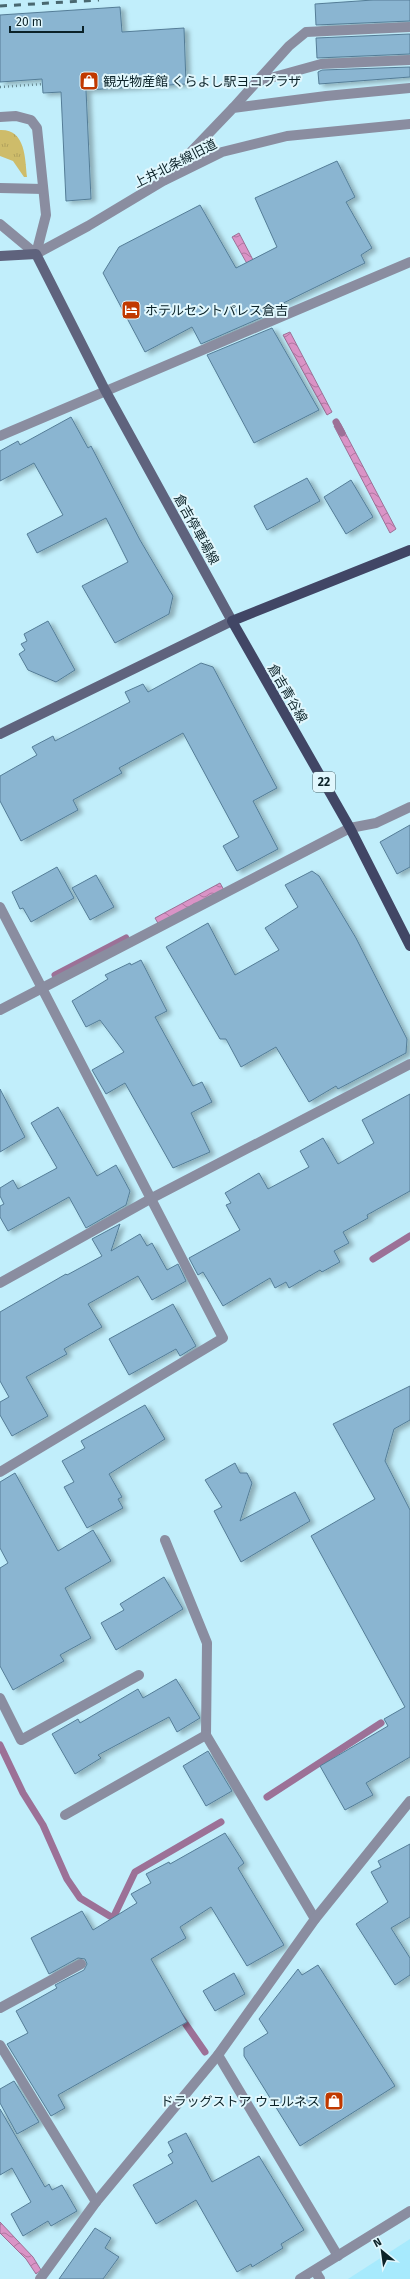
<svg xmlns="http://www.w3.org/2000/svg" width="410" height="2279" font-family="'Fira Sans','Noto Sans JP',sans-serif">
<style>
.built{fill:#a7eafd}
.grass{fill:url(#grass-tufts)}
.water{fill:url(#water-waves);stroke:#9c7197}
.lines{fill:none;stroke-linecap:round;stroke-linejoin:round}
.stream{stroke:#9c7197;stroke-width:7}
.building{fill:#8ab5d1;stroke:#547d97;filter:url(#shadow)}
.path{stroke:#668892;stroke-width:2.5;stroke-dasharray:1 3;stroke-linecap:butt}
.service{stroke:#8a8da0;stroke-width:10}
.minor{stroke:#8a8da0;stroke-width:10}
.tertiary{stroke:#8a8da0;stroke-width:10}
.secondary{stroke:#5f637d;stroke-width:10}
.primary{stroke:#414665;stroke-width:10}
.rail{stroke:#496870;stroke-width:3;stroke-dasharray:7 7;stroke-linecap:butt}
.labels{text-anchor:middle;stroke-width:4;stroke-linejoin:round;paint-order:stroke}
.shield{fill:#e1f7fd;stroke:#4b6268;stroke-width:1}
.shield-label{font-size:12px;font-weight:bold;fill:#0b2228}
.poi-label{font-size:13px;fill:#0b2228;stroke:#e1f7fd;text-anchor:start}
.street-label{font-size:13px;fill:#0b2228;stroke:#e1f7fd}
</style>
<defs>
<pattern id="grass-tufts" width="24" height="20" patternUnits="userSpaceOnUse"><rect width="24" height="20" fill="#cebc6a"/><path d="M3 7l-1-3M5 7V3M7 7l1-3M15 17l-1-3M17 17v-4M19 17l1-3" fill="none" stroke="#b0a15c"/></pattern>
<pattern id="water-waves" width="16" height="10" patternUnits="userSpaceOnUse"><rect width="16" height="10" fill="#da93c6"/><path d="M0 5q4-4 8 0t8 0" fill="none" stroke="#af78a1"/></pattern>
<filter id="shadow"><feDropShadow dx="4.5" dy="2.5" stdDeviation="2" flood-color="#0004"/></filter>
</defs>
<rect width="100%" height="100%" fill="#c1eefb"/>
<!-- built -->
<polygon class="built" points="410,2239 410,2279 348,2279"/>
<!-- grass -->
<path class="grass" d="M0,130C26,129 25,159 27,177H24L13,161L0,156Z"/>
<!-- water -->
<g class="water">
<polygon points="239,233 264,281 259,285 232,237"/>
<polygon points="290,332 332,412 327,415 283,335"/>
<polygon points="340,423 396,529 390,533 334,426"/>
<polygon points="220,883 224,890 159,925 155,918"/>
<polygon points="0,2222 33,2257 41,2270 36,2274 26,2259 0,2233"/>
</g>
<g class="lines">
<!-- stream -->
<g class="stream">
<polyline points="336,422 342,433"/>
<polyline points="55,975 126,938"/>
<polyline points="373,1259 410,1236"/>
<polyline points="0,1745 23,1793 43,1825 67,1879 80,1898 113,1918 118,1925"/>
<polyline points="267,1797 381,1723"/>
<polyline points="114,1916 135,1872 221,1822"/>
<polyline points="180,2016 205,2052"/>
</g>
</g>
<!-- building -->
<g class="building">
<polygon points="373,0 410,0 410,21 316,25 315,4"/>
<polygon points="120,7 122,32 184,28 186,84 86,90 91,199 66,201 61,92 43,93 42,79 0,82 0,15"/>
<polygon points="410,34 410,54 317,58 316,38"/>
<polygon points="410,67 410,77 319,84 318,72 322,70"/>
<polygon points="337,161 355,197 346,202 372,248 361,255 365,263 263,313 265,316 201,344 192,327 145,352 103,273 119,247 200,205 236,268 277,247 255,198"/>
<polygon points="272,328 319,410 254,443 207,355"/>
<polygon points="71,417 88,448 91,446 140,540 173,596 169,614 115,643 82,586 128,562 106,518 37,553 27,534 63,515 34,463 0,481 0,451 18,441 20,445"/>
<polygon points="307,478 320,501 267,530 254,506"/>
<polygon points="351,480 373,517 346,534 324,497"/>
<polygon points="48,621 75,670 56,682 28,670 19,654 25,650 21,644 27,641 24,634"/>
<polygon points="201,663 213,667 277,788 253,801 278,849 237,871 223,846 239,837 183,733 119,768 122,773 73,800 78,810 21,841 0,801 0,776 37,755 32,747 53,736 55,741 130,702 125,692 143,684 148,692"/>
<polygon points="410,825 410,867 397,874 380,842"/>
<polygon points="57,867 74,898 31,922 23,908 20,909 12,892"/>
<polygon points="312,871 319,876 356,938 407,1039 406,1053 338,1089 336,1086 309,1102 276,1047 241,1067 226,1039 220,1039 166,947 208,923 235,975 279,950 265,928 298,907 285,885"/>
<polygon points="96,875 114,907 90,920 72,888"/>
<polygon points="141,960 167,1011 155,1017 193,1086 202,1082 212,1102 191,1113 210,1152 173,1168 125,1083 106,1094 92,1070 124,1052 100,1020 86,1027 72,1001 108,979 105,975 130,963 131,965"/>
<polygon points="0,1089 25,1137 0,1152"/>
<polygon points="410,1094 410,1191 367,1215 368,1218 343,1232 349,1243 334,1251 340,1262 322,1272 320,1270 289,1288 286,1282 275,1288 270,1278 223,1306 203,1272 198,1275 189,1258 240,1230 226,1205 231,1203 225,1193 259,1173 268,1189 309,1167 300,1151 323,1138 338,1164 374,1143 362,1120"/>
<polygon points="58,1107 97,1176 116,1165 130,1191 126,1205 86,1228 69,1197 8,1231 0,1217 0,1206 4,1204 0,1196 0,1188 13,1180 18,1189 57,1168 31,1123"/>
<polygon points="120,1224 111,1251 140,1234 147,1246 152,1243 167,1270 178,1264 186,1281 152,1300 138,1276 88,1304 102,1327 64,1349 67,1354 26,1377 48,1416 12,1436 0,1415 0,1402 9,1397 0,1381 0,1312 66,1274 67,1275 102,1256 92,1239"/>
<polygon points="173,1304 196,1346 180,1356 176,1349 129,1375 109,1339"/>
<polygon points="410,1386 410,1420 394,1429 385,1461 410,1510 410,1757 366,1783 373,1795 345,1810 320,1766 388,1726 384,1719 405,1707 311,1536 375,1499 333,1424"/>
<polygon points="145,1405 165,1439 109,1474 122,1497 118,1499 123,1508 87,1528 64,1487 74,1482 62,1461 85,1448 81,1441"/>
<polygon points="235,1463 240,1473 247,1473 252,1483 240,1521 295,1492 310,1521 241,1562 214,1511 222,1507 205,1480"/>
<polygon points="15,1473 58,1551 93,1530 111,1561 65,1588 91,1638 60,1655 64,1661 13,1690 0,1666 0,1568 8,1563 0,1548 0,1482"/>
<polygon points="164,1577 183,1609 116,1650 101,1623 124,1610 120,1604"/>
<polygon points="176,1679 200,1718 177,1732 169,1717 98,1755 101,1758 75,1774 52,1734 78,1719 80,1723 138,1689 143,1698"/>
<polygon points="208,1751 232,1791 206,1806 183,1766"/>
<polygon points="225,1833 244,1863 238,1868 284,1945 247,1966 211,1907 180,1927 186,1938 151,1959 187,2022 58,2095 65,2108 51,2116 7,2044 28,2033 16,2011 57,1988 55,1985 84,1970 87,1964 85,1959 78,1958 49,1974 31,1938 82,1911 93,1930 137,1903 131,1894 151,1883 146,1874 169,1862 170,1864"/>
<polygon points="410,1844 410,1917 391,1928 410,1958 410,1975 395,1985 356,1924 388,1902 371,1872 381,1867 378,1861"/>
<polygon points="318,1965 395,2086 300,2146 244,2056 244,2048 268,2033 259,2019 298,1969 302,1975"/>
<polygon points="234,1973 245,1994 215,2011 203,1991"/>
<polygon points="14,2081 39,2122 17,2134 0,2103 0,2089"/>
<polygon points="0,2109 45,2187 49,2184 52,2190 62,2185 77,2211 51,2226 48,2221 23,2236 11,2214 31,2202 12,2168 0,2175"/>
<polygon points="186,2133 212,2182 259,2156 304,2230 281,2244 283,2248 252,2267 251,2264 237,2272 196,2200 156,2224 133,2185 173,2163 168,2155 173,2152 168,2142"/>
<polygon points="95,2228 111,2238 105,2248 119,2257 103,2279 59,2279"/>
</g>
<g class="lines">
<!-- path -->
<polyline class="path" points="0,87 43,84"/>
<!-- service -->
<g class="service">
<polyline points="256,82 321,64 410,60"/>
<polyline points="233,108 289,46 306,32 410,27"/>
<polyline points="0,117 16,116 31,120 37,128 46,215 36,254 0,224"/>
<polyline points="164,180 233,108 326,96 410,88"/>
<polyline points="0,188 43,189"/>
</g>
<!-- minor -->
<g class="minor">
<polyline points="0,436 410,262"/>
<polyline points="0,907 223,1338 0,1472"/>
<polyline points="0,1010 350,828 376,823 410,807"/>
<polyline points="0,1283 152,1198 410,1064"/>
<polyline points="165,1540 207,1643 206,1735 315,1919"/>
<polyline points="0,1698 21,1740 139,1675"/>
<polyline points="65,1815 206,1735"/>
<polyline points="0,2008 81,1964"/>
<polyline points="0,2045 96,2202"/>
<polyline points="218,2055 338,2256"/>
<polyline points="315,2271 320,2279"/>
<polyline points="40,2279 96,2202 218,2055 315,1919 410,1801"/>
</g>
<!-- tertiary -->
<g class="tertiary">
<polyline points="36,254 88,226 163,181 222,152 287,136 410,124"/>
<polyline points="300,2279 410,2211"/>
</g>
<!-- secondary -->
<polyline class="secondary" points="0,256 36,254 105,390 232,621 0,734"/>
<!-- primary -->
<polyline class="primary" points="410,550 232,621 350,828 410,946"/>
<!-- rail -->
<polyline class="rail" points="0,6 99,0"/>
</g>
<!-- icons -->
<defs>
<g id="shop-square" transform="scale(1)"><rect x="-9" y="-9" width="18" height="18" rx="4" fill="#c13900" stroke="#e1f7fd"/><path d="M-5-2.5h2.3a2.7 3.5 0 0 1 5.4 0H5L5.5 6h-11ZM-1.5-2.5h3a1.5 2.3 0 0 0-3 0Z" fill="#fff"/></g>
<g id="hotel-square" transform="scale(1)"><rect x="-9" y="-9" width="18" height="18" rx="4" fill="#c13900" stroke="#e1f7fd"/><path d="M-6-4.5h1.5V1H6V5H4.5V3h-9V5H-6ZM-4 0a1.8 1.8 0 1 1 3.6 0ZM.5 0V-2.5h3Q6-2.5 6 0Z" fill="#fff"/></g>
</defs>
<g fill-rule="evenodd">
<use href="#shop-square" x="89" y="81"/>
<use href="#hotel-square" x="131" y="310"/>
<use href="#shop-square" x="334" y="2101"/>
</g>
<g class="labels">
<!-- shield labels -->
<rect class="shield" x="313" y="772" width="22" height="20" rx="3"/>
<g class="shield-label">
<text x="324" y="786">22</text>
</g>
<!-- poi labels -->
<g class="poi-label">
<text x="103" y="86">観光物産館 くらよし駅ヨコプラザ</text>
<text x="145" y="315">ホテルセントパレス倉吉</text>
<text x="320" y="2106" text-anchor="end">ドラッグストア ウェルネス</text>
</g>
<!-- street labels -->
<g class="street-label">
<text transform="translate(175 163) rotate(-27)" y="5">上井北条線旧道</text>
<text transform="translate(197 529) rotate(61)" y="5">倉吉停車場線</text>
<text transform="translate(288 693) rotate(60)" y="5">倉吉青谷線</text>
</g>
</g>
<!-- north arrow -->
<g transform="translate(382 2251) rotate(331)" stroke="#e1f7fd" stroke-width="3" paint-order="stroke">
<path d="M0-3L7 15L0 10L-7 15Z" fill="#0b2228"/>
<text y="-6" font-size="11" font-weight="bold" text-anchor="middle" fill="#0b2228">N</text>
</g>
<!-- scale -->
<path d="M10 26v6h73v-6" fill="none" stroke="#0b2228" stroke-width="2"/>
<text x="16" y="26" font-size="12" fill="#0b2228" stroke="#e1f7fd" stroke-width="3" paint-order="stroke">20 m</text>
</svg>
